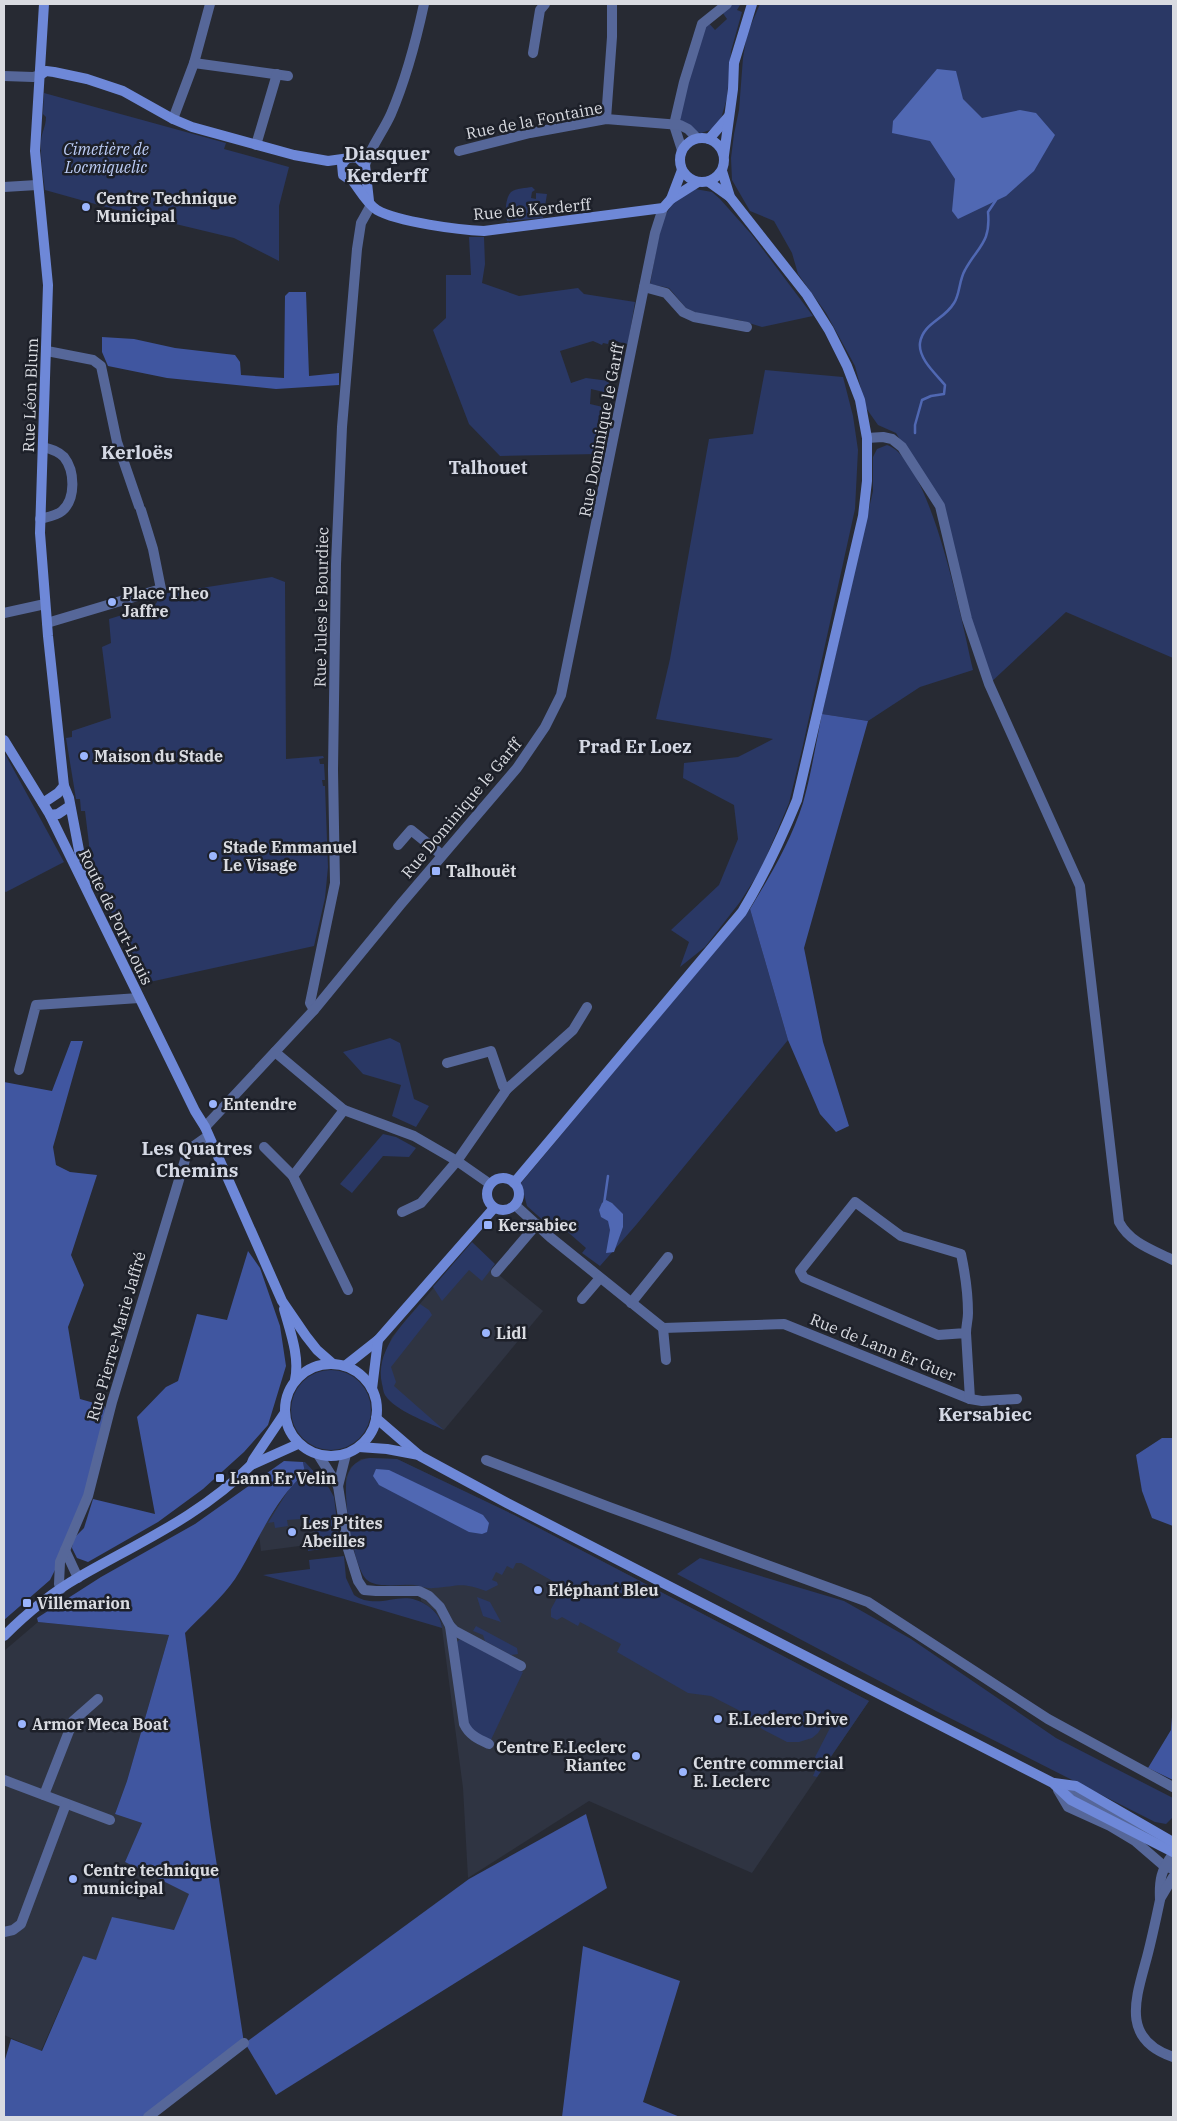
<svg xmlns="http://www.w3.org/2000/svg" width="1177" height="2121" font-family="'IBM Plex Serif',serif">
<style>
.built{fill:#2f3442}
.green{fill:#2a3865}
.forest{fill:#4056a0}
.water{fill:#5068b3}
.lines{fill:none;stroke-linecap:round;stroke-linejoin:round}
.stream{stroke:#5068b3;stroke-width:2.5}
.street{stroke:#566799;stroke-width:10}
.secondary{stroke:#6e88d8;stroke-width:10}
.poi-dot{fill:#9bb5fd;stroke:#1d2029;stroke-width:2}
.labels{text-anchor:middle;stroke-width:5;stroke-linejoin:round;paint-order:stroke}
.street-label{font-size:16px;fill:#d9dbe1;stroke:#1d2029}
.park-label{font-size:16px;font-style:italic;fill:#bcccf5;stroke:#1d2029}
.poi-label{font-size:16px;font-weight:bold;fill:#d9dbe1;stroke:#1d2029;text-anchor:start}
.neighbourhood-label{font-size:18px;font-weight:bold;fill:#d4d8e4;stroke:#1d2029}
.quarter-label{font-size:19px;font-weight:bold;fill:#d4d8e4;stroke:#1d2029}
</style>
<rect width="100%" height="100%" fill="#272a33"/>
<!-- built -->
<g class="built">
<polygon points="467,1249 543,1311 444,1430 401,1409 385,1395 381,1376 383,1358 392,1337 406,1320"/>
<polygon points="370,1458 397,1459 514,1515 869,1701 752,1873 589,1801 468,1878 463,1788 441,1621 435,1611 421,1601 420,1586 385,1585 370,1582 366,1579 354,1549 346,1493 346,1477 351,1467 361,1459"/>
<polygon points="291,1486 330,1527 309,1542 307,1545 261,1551 259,1534"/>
<polygon points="38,1622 169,1635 127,1781 115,1814 142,1823 125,1862 190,1894 174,1930 112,1918 96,1961 83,1956 41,2051 4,2035 4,1651"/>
</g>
<!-- green -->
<g class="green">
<polygon points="727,4 745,4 740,5 737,10 742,12 731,51 727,98 720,122 713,129 701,133 694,131 677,117 706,20 715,30 727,19 720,9"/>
<polygon points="760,4 1173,4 1173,658 1066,612 989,684 940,506 896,433 878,425 866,408 855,366 826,313 798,274 792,253 774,221 750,211 732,180 731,158 734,134 739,110 743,58 747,34"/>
<path d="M44,93L226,143L224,149L289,167L279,206V261L234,238L113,209L45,190C43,174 40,157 41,141C42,131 46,126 46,117L43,114Z"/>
<path d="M532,187L535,190L532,192L531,198L536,199V193L547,194L543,218L507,221C505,214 505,198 511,192C516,188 526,188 532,187Z"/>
<path d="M695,189L712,192L720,199L752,235L813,316L762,327L739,320L701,315L686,308L669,288L650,284C654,266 659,221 670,208C676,199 686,195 695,189Z"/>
<polygon points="469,237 484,237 485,264 482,283 519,296 578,288 584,294 635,302 628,344 609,340 608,344 603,343 602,345 593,341 560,351 571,383 586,378 609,381 608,393 591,389 590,404 607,408 598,454 500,456 469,424 433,330 446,318 446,275 471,275"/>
<polygon points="765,370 843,377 853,416 858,450 855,509 803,745 789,803 761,869 740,902 705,947 680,967 689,942 671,930 719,885 738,839 734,805 683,778 684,763 738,757 773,739 656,719 670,659 709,439 753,434"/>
<path d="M887,445C931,459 963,627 973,670L920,687L868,721L822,714L873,491V457L877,449Z"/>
<polygon points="272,577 285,582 286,759 323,756 324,758 319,759 320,764 324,764 325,780 322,780 323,786 325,786 328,867 325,898 314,946 145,983 88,863 89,844 85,811 81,811 80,799 76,799 66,738 72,737 72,731 111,718 102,647 111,643 109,619 155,605 162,594"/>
<polygon points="4,752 64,862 6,892 4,891"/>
<polygon points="750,909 788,1040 636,1225 600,1266 582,1253 586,1248 561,1226 556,1232 527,1206 521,1183"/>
<polygon points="390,1038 400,1043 414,1099 429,1106 416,1127 392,1116 401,1085 363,1074 343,1052"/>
<polygon points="383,1134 396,1137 416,1148 409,1157 383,1156 352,1193 340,1184"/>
<polygon points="472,1242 495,1264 482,1281 469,1270 442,1301 433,1287"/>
<path d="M420,1304L429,1310L432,1315L391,1367L396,1382L394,1386L444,1430C428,1422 395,1411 385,1395C383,1392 383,1387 382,1384C375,1352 401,1326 420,1304Z"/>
<circle cx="331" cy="1410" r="40"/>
<path d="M370,1458L397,1459L514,1515L869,1701L817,1777L813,1776L819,1762L814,1759L830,1728L823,1725L818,1733L812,1738L799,1742H787L762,1729L750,1716L711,1696L688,1693L617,1652L621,1644L580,1622L578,1626L562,1617L557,1620L551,1617V1609L563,1587L521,1563H516L513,1569L507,1566L502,1575L496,1572L492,1580L497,1582L498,1585L486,1591C459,1581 458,1587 433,1588C427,1589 421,1586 414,1585C402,1584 375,1589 366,1579C353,1565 345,1505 346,1486C347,1470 354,1460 370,1458Z"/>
<polygon points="303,1462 305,1462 329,1488 334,1497 340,1546 308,1551 308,1542 315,1538 314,1525 310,1526 309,1523 302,1524 301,1519 287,1520 288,1526 275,1528 274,1522 268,1523 291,1486 305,1474"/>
<path d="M344,1556L346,1578L354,1595C357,1597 361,1599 364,1600C388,1606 404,1589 428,1606C436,1612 441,1618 442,1628L263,1575L310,1569L309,1560Z"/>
<polygon points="700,1558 844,1601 911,1639 1056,1738 1173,1798 1173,1817 1166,1824 1155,1822 936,1711 677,1574"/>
<polygon points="477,1597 490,1602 501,1622 483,1616"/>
<polygon points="476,1626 517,1648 518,1654 511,1655 485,1641 483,1635 473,1631"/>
<polygon points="460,1639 523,1672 489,1744 471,1728 467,1720 456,1643"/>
</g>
<!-- forest -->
<g class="forest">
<polygon points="289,292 306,292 309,376 339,373 339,385 276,389 167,378 108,366 102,352 102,337 134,339 175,348 235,355 240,362 241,375 284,378 285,296"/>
<path d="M822,714L868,721L804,948L823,1042L849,1126L836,1132L820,1114L788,1040L750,909C770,876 791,841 803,803C811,775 816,743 822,714Z"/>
<polygon points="71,1041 83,1041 53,1147 56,1165 70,1172 97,1175 71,1255 84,1285 68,1327 80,1399 105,1406 103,1442 65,1550 50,1580 4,1620 4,1082 52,1091"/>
<polygon points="248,1251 260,1268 280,1326 286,1366 268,1425 244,1452 203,1489 158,1522 88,1562 77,1558 72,1548 73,1539 84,1528 93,1499 155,1514 137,1417 166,1387 178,1381 197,1314 227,1320"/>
<polygon points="1162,1438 1173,1438 1173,1526 1152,1518 1142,1491 1136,1455"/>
<path d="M284,1461L303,1462L305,1473C272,1502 258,1543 235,1579C223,1597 200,1617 185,1633L211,1827L244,2043L148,2117H4V2063L11,2039L42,2051L83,1956L96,1960L112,1917L174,1930L189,1894L125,1862L142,1823L115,1814L127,1781L169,1635L38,1622L37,1618L101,1577L195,1524Z"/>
<polygon points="1173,1704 1173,1780 1148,1768 1171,1730"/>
<polygon points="586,1814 607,1888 276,2095 245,2043 469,1879"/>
<polygon points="583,1946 680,1981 643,2102 680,2117 562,2117"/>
</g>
<!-- water -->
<g class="water">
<polygon points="937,69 956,71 963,99 982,118 1020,110 1036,113 1055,135 1034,171 1006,196 958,219 952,211 955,179 930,141 892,133 893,121"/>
<polygon points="606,1200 612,1203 623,1214 623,1227 614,1252 606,1253 610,1230 608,1221 601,1217 599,1210 602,1203"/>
<polygon points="376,1469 389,1470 483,1515 489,1523 487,1532 482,1534 469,1532 379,1485 373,1476"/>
</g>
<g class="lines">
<!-- stream -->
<g class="stream">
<path d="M915,433V425L922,400L931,396L944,394L945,385C937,375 918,359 920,343C923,323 944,320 954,303C960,294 959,280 965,270C978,246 991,243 988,212L996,200"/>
<polyline points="604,1204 608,1176"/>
</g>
<!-- street -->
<g class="street">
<polyline points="533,53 540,10 545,4"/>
<polyline points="194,63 288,76"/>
<polyline points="4,76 33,77 40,75"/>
<polyline points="173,119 194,63 210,4"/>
<polyline points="606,119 612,37 612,4"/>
<polyline points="674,125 684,82 702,24 727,4"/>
<polyline points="674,125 682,150"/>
<polyline points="256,145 277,74"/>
<polyline points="459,151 530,133 606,119 680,125 688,129 697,138"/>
<path d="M365,165C371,146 383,132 391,114C406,79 416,41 424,4"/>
<polyline points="4,187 37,185"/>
<polyline points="644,287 666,293 683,312 694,317 747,327"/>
<polyline points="47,351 93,360 101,366 117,442 139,506"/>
<path d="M867,438L883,437L892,439L902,447L940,506L967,619L989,684L1080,886L1119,1222C1130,1243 1153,1250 1173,1260"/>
<path d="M40,519C47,517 56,516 62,511C76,499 75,471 64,457C58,451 51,449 43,447"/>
<polyline points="4,613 45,604"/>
<polyline points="47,623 161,589 153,549 141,510"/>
<polyline points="398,845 411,830 442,855"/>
<polyline points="314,1010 310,1003 335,883 333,770 336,564 342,427 357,249 361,223 371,205"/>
<polyline points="275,1052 344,1110 414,1136 457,1161 490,1184"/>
<polyline points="447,1063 491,1051 503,1086 507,1089"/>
<polyline points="19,1070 36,1005 139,998"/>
<polyline points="344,1110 293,1176 348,1290"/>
<polyline points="205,1127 314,1010 401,904 517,768 545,727 561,695 655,233 663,208"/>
<polyline points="264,1147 293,1176"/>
<polyline points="515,1205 550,1237 663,1328 784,1324 970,1399 982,1401 1017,1399"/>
<polyline points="402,1212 421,1203 457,1161 507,1089 573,1030 587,1007"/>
<polyline points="496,1272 537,1224"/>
<polyline points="582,1299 600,1278"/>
<polyline points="631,1303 668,1257"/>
<polyline points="663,1328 666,1360"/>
<path d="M966,1333L938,1335L804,1278L800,1271L855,1202L901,1236L961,1254C965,1273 968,1294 968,1313C968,1320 966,1326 966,1333L970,1399"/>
<path d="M319,1456L338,1486L348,1549L358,1581L364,1590L376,1591H419L429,1596L440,1607L450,1626L464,1724C469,1735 478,1739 489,1744"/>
<polyline points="486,1460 609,1507 868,1602 1048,1719 1173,1787"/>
<polyline points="338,1486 346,1454"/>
<polyline points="65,1550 78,1578"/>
<polyline points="61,1589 59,1584 60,1562 88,1496 112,1402 188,1150 205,1138"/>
<polyline points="450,1626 455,1631 521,1666"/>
<polyline points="4,1780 110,1820"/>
<polyline points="1056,1784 1163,1841"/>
<polyline points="1058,1790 1068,1807 1110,1826 1135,1841 1164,1866 1173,1869"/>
<polyline points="44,1795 73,1721 98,1699"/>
<path d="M1173,1854C1161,1870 1159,1880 1160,1900C1156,1919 1152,1938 1147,1957C1136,1998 1120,2039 1173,2057"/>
<polyline points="1160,1899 1173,1877"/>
<polyline points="4,1932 13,1930 21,1924 66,1804"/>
<polyline points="148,2117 244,2043"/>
</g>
<!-- secondary -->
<g class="secondary">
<polyline points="44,4 35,151 48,285 40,533 48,636 64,786 69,798 86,887"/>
<polyline points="40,75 46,71 54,72 87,79 123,91 173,119 192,127 294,155 328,161 357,157 365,165 369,201"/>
<circle cx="702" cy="160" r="22"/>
<polyline points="709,139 729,116"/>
<polyline points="724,155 733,89 734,63 752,4"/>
<polyline points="347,158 342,164 343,175 349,179 357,179"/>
<path d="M352,180C359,189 367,204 377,210C398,222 459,230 484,231L663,208L671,199L698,182"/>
<polyline points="709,182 730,197"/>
<polyline points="671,199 682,170"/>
<polyline points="4,740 50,815 195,1111 205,1127 282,1301 306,1336 317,1350 333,1364"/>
<polyline points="43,803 58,793 64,786"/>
<polyline points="50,815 58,814 70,806"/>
<circle cx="503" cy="1194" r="16"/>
<path d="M514,1183L742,912C764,876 781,839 797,800L863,516L867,481V438L860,400L847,366L829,330L807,295L730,197L722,171"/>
<path d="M284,1309C290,1331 300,1357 295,1380"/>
<circle cx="331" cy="1410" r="46"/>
<polyline points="345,1366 378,1340 494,1208"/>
<polyline points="372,1389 378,1340"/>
<polyline points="376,1418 420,1456 507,1503 1053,1783 1071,1800 1173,1852"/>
<polyline points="359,1447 387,1449 419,1455"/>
<polyline points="251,1465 298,1444"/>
<path d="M4,1636C26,1614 51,1593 79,1577C138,1543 202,1515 251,1465L253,1460L284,1414"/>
<polyline points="1054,1783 1076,1786 1173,1842"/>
</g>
</g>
<!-- markers -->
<g class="poi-dot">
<circle cx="86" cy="207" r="5"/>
<circle cx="112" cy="602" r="5"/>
<circle cx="84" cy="756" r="5"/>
<circle cx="213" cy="856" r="5"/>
<rect x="431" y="866" width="10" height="10" rx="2.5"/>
<circle cx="213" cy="1104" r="5"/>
<rect x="483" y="1220" width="10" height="10" rx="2.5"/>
<circle cx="486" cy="1333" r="5"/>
<rect x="215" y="1473" width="10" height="10" rx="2.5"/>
<circle cx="292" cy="1532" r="5"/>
<circle cx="538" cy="1590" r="5"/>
<rect x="22" y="1598" width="10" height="10" rx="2.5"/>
<circle cx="718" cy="1719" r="5"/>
<circle cx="22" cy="1724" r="5"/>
<circle cx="636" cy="1756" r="5"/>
<circle cx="683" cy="1772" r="5"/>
<circle cx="73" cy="1879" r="5"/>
</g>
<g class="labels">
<!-- street labels -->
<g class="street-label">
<text transform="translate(534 120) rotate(-11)" y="6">Rue de la Fontaine</text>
<text transform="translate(532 209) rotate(-5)" y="6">Rue de Kerderff</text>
<text transform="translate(30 395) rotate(-88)" y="6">Rue Léon Blum</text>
<text transform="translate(601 430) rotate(-79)" y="6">Rue Dominique le Garff</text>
<text transform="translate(321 607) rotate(-89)" y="6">Rue Jules le Bourdiec</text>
<text transform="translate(461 808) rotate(-50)" y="6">Rue Dominique le Garff</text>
<text transform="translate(116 917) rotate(64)" y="6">Route de Port-Louis</text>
<text transform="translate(116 1336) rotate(-74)" y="6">Rue Pierre-Marie Jaffré</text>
<text transform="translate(883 1347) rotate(22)" y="6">Rue de Lann Er Guer</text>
</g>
<!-- park labels -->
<g class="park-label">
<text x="106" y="155">Cimetière de<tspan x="106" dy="18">Locmiquelic</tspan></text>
</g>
<!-- poi labels -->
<g class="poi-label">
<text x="96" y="204">Centre Technique<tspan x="96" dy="18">Municipal</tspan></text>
<text x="122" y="599">Place Theo<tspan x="122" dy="18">Jaffre</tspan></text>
<text x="94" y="762">Maison du Stade</text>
<text x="223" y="853">Stade Emmanuel<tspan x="223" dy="18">Le Visage</tspan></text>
<text x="446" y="877">Talhouët</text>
<text x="223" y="1110">Entendre</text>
<text x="498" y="1231">Kersabiec</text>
<text x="496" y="1339">Lidl</text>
<text x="230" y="1484">Lann Er Velin</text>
<text x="302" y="1529">Les P'tites<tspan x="302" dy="18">Abeilles</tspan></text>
<text x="548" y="1596">Eléphant Bleu</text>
<text x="37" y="1609">Villemarion</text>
<text x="728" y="1725">E.Leclerc Drive</text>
<text x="32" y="1730">Armor Meca Boat</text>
<text x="626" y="1753" text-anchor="end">Centre E.Leclerc<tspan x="626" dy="18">Riantec</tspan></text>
<text x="693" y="1769">Centre commercial<tspan x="693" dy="18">E. Leclerc</tspan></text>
<text x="83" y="1876">Centre technique<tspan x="83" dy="18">municipal</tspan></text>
</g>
<!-- neighbourhood labels -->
<g class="neighbourhood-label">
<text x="488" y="474">Talhouet</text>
<text x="635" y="753">Prad Er Loez</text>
</g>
<!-- quarter labels -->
<g class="quarter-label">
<text x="387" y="160">Diasquer<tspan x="387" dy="22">Kerderff</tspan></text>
<text x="137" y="459">Kerloës</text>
<text x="197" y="1155">Les Quatres<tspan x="197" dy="22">Chemins</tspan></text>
<text x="985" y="1421">Kersabiec</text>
</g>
</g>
<!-- border -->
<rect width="1177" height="2121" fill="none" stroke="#d9dbe1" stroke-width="10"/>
</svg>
